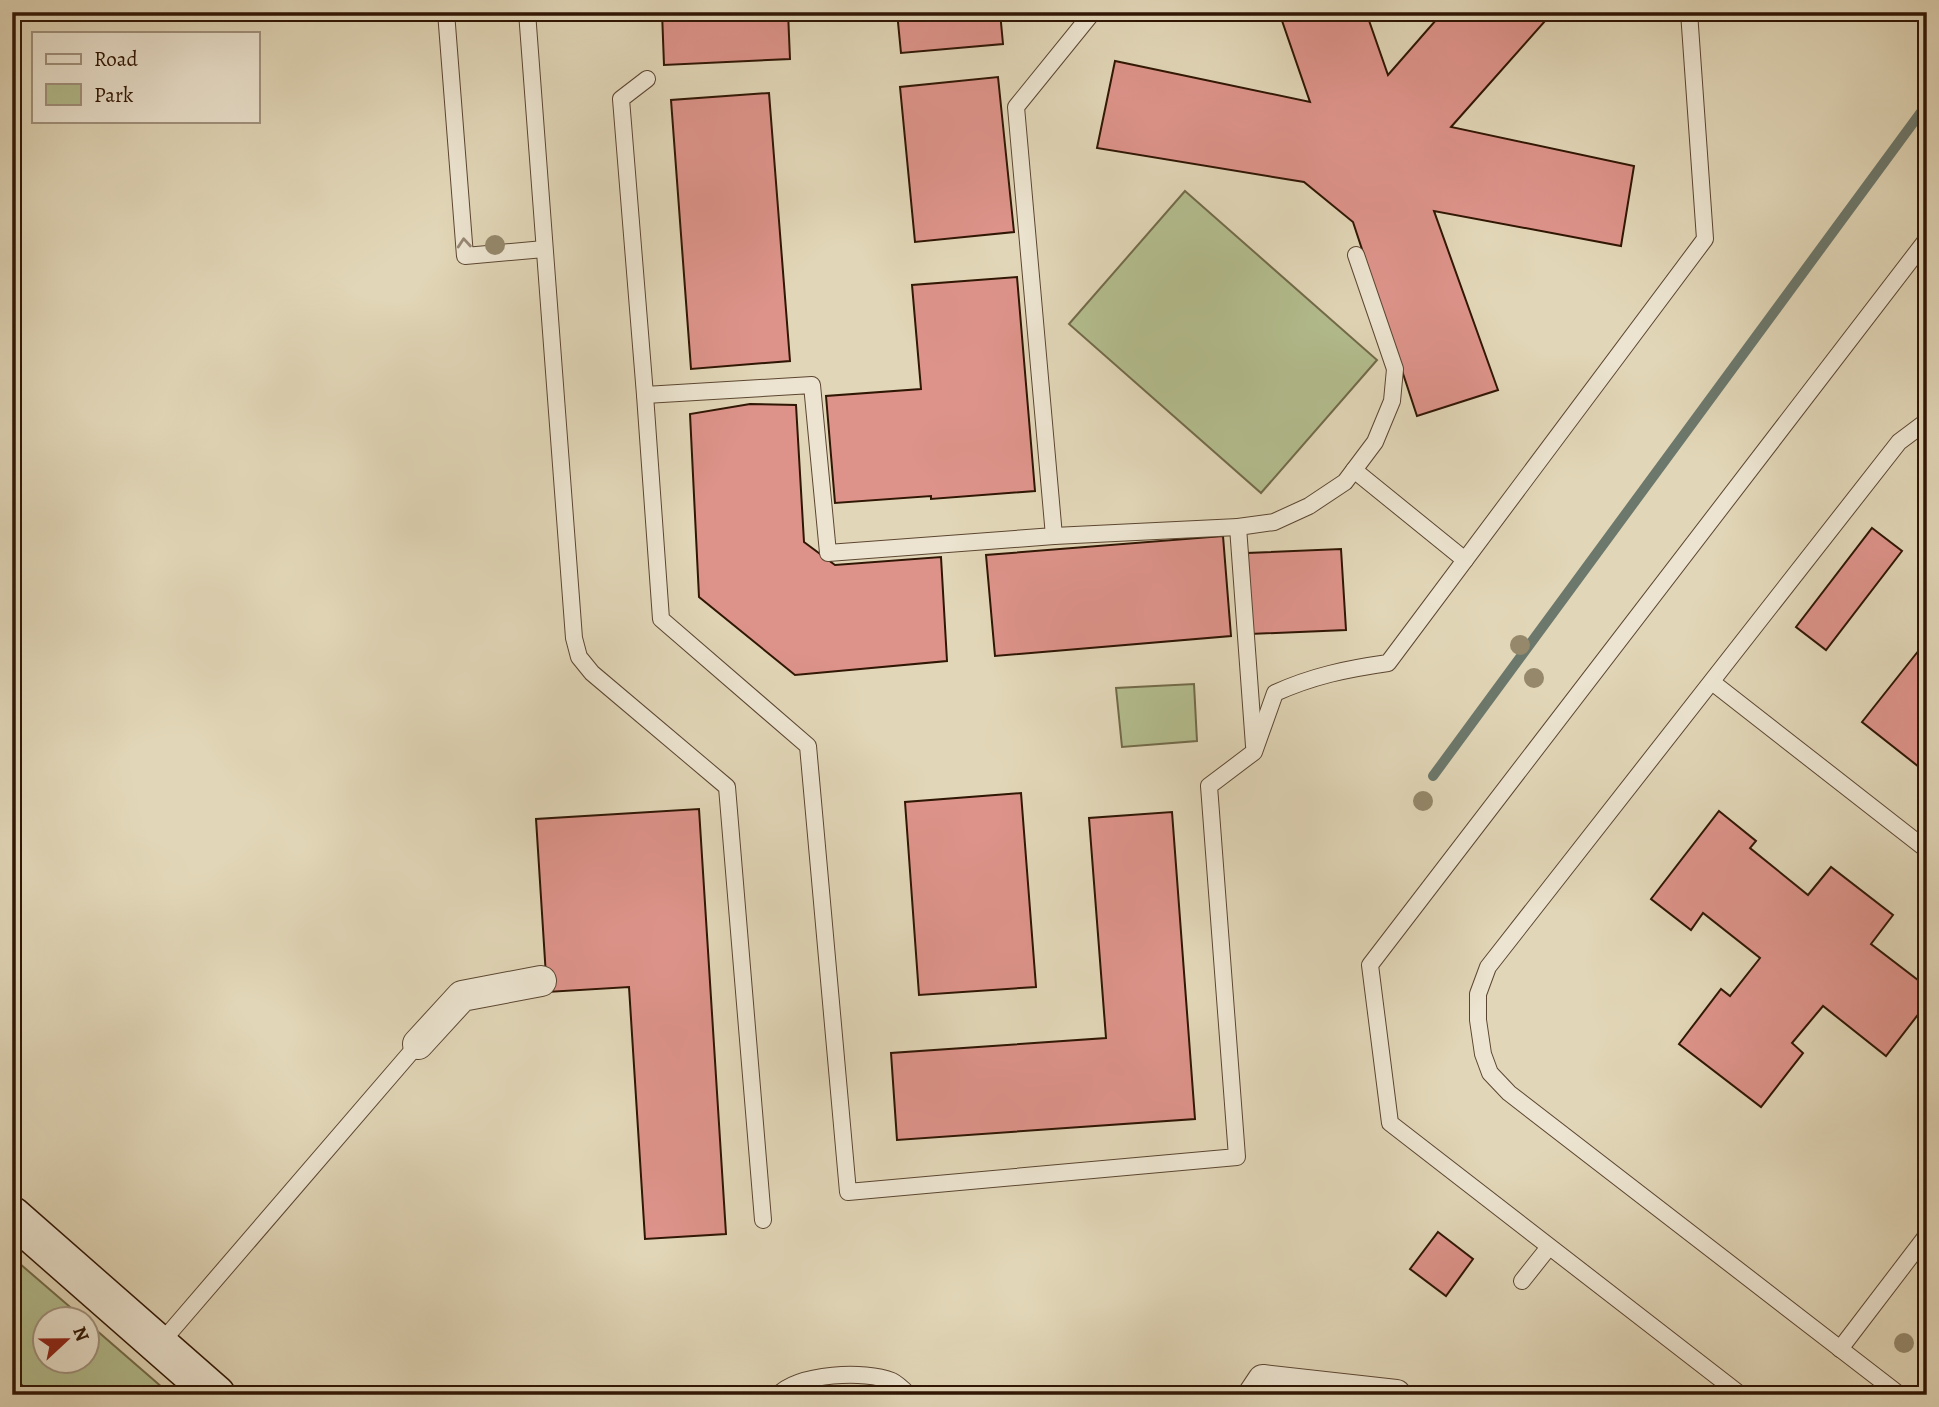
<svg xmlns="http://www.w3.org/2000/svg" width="1939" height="1407" font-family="Alegreya,serif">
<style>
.green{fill:#b3bd8e;stroke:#726a49;stroke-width:2}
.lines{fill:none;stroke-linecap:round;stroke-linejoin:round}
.stream{stroke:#6c786c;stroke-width:10}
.building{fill:#dd938a;stroke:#301604;stroke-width:2}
.lane-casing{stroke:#5c4631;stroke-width:18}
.street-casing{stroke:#5c4631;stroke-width:32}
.secondary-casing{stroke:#301604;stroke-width:41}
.path{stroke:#301604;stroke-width:4.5;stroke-dasharray:2 3.5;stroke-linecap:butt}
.lane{stroke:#ece4d0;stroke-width:16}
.street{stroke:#ece4d0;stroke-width:30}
.secondary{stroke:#ece4d0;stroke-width:38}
.tree{fill:#95886b}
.oneway{stroke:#978774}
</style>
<rect width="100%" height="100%" fill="#e1d6b7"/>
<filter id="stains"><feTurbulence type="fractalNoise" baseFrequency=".00286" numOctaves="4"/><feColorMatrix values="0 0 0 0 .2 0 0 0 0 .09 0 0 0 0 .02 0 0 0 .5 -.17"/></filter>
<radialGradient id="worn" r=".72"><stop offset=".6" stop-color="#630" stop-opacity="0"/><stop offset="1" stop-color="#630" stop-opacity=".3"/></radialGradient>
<!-- green -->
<g class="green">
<polygon points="1185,191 1377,360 1261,493 1069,324"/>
<polygon points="1194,684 1197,741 1122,747 1116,688"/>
<polygon points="12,1257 84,1319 46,1320 46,1362 88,1362 88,1323 171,1395 12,1395"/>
</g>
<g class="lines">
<!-- stream -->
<polyline class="stream" points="1433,776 1927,104"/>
</g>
<!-- building -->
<g class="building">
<polygon points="662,12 788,12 790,59 664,65"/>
<polygon points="897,12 1000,12 1003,44 901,53"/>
<polygon points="1279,12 1366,12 1388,75 1443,12 1553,12 1451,127 1634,166 1621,246 1434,211 1498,390 1417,416 1353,222 1304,182 1097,148 1115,61 1310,102"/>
<polygon points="998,77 1014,232 915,242 900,87"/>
<polygon points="769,93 790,361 691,369 671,100"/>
<polygon points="1017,277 1035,491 931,499 931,496 835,503 826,396 921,389 912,285"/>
<polygon points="750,404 796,405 804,542 835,565 941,557 947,661 795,675 699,597 690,414"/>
<polygon points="1872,528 1902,551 1826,650 1796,627"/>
<polygon points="1223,536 1231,636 995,656 986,555"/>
<polygon points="1341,549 1346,630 1250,634 1247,553"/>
<polygon points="1927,640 1927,756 1919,767 1862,722"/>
<polygon points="1021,793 1036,987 919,995 905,802"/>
<polygon points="699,809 726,1234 645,1239 629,987 547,992 536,819"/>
<polygon points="1719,811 1756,841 1750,848 1808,895 1831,867 1893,915 1871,944 1927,987 1927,1003 1886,1056 1823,1006 1792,1043 1803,1053 1761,1107 1679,1044 1721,989 1730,996 1760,958 1703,913 1691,930 1651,899"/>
<polygon points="1172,812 1195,1119 897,1140 891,1053 1106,1038 1089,818"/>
<polygon points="1438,1232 1473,1259 1446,1296 1410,1269"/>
</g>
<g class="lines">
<!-- lane casing -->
<g class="lane-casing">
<g id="lane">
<polyline points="446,12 465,256 544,249"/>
<polyline points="527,12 574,638 579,657 592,673 727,787 763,1220"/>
<polyline points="647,79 621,99 645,395 812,385 828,553 1054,536 1016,107 1093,12"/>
<path d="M645,395L661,619L808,746L848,1192L1237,1157L1209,786L1254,752L1275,693C1313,676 1346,669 1388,663L1705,239L1689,12"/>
<polyline points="1354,470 1465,560"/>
<polyline points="1054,536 1238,527"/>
<polyline points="1712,682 1927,850"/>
<polyline points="1254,746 1238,527 1274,522 1309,506 1345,482 1375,442 1392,401 1395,369 1356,255"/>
<polyline points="1522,1281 1549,1247"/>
<polyline points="159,1345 418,1044"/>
<polyline points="1840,1349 1927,1235"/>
<path d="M778,1395C799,1373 865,1370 892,1381C898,1384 904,1390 909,1395"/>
<polyline points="1741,1395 1390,1123 1370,965 1927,239"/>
<polyline points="1900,1395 1509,1093 1490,1073 1483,1054 1478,1020 1478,994 1488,967 1899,442 1927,421"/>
</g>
</g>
<!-- street casing -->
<g class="street-casing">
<g id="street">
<polyline points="418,1044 462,996 541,981"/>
<polyline points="1253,1395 1263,1380 1396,1395"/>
</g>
</g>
<!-- secondary casing -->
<g class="secondary-casing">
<polyline id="secondary" points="12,1216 216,1395"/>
</g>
<!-- path -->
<polyline class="path" points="12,1378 31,1395"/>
<!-- lane -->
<use href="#lane" class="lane"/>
<!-- street -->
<use href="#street" class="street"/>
<!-- secondary -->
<use href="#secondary" class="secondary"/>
</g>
<!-- trees -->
<g class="tree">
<circle cx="495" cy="245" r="10"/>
<circle cx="1520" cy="645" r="10"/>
<circle cx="1534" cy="678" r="10"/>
<circle cx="1423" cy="801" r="10"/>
<circle cx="1904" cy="1343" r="10"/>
</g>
<!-- one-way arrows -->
<defs><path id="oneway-chevron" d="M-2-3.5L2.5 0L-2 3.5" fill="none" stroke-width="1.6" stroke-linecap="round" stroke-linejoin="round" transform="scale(1.75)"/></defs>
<use class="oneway" href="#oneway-chevron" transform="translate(464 243) rotate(-95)"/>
<!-- margin -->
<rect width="1939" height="1407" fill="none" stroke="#e1d6b7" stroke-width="42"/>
<rect x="14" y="14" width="1911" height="1379" fill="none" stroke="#301604" stroke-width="3.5"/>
<rect x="21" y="21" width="1897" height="1365" fill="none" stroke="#301604" stroke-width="2"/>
<!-- legend -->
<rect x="32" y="32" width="228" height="91" fill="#ece4d0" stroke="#a1927e" stroke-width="2"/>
<rect x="46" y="54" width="35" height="10" fill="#ece4d0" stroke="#a1927e" stroke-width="2"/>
<text x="94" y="66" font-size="21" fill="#301604">Road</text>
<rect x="46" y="84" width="35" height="21" fill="#b3bd8e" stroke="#a1927e" stroke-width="2"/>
<text x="94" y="102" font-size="21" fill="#301604">Park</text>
<!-- north arrow -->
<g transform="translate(66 1340) rotate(68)"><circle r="33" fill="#ece4d0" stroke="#a1927e" stroke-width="2"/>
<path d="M0-5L12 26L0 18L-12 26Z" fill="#8f2418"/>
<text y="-10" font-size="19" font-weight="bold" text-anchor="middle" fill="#301604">N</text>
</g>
<rect width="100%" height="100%" filter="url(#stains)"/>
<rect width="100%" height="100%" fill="url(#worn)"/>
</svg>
